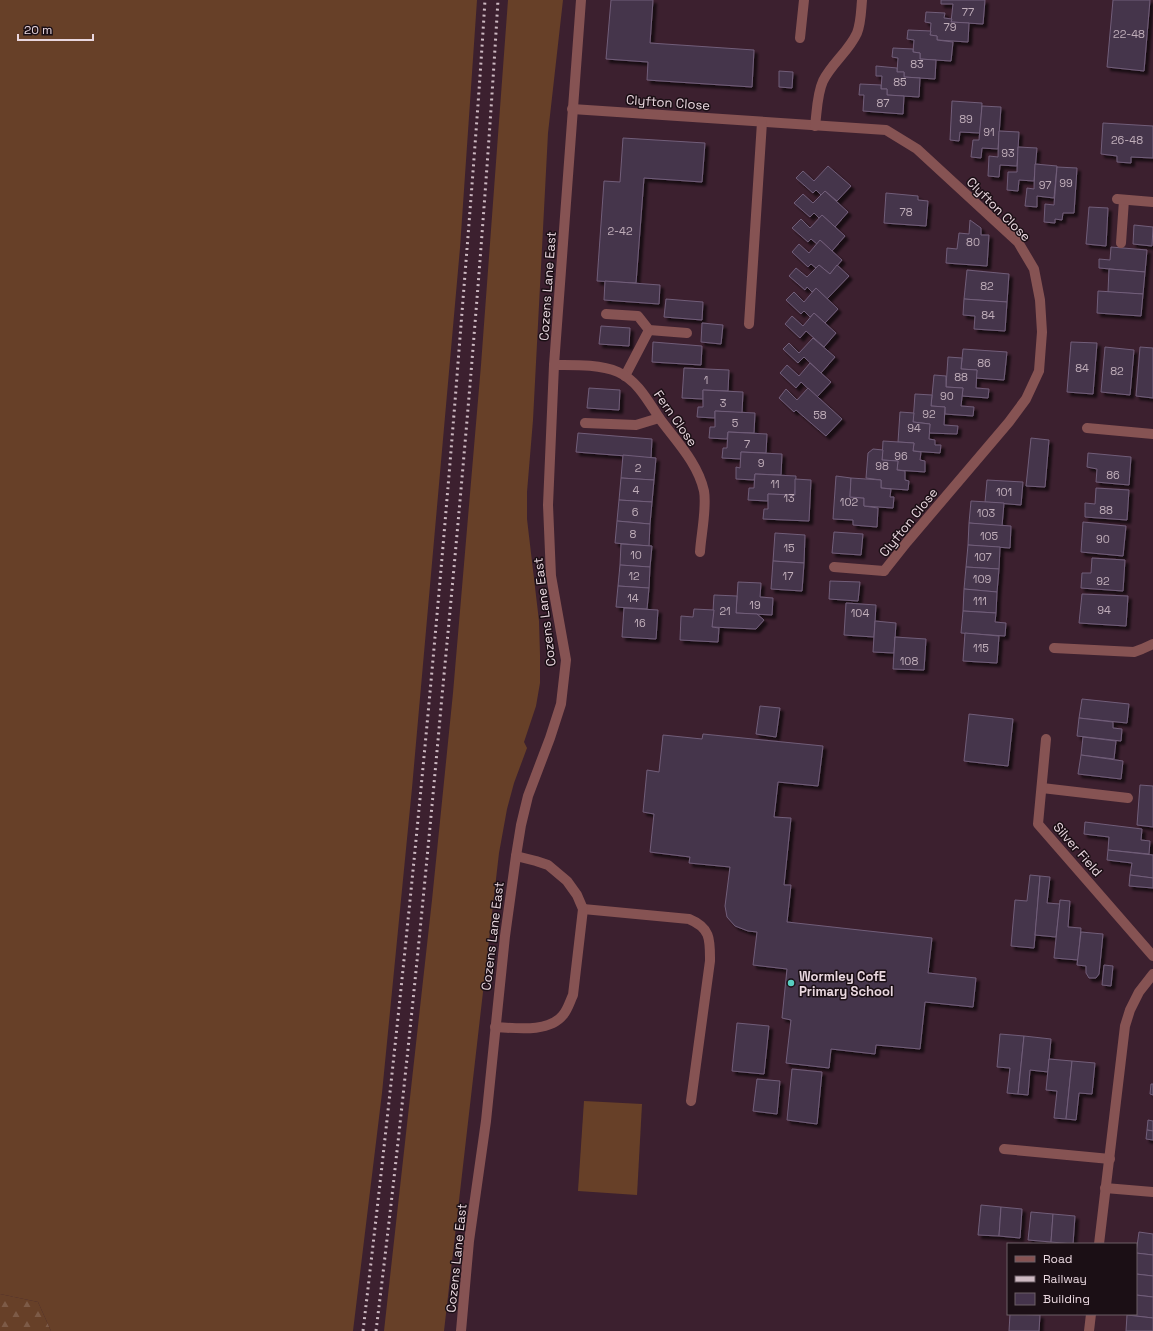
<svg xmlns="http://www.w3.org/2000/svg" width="1153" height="1331" font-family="'Space Grotesk',sans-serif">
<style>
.grass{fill:#674028}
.forest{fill:url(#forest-firs)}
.building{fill:#45344c;stroke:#715e79;filter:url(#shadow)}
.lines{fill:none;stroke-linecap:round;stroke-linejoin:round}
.service{stroke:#865353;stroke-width:10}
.minor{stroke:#865353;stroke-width:10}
.rail{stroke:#cdb9c2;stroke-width:3;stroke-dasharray:2 4;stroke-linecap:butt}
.poi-dot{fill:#58cec1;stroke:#1b0f15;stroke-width:1.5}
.labels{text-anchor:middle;stroke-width:3;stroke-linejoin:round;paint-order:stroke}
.number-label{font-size:11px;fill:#c0aeba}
.street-label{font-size:13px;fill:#e9d7df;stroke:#1b0f15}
.poi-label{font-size:13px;font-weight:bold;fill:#e9d7df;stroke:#1b0f15;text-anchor:start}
</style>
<defs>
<pattern id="forest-firs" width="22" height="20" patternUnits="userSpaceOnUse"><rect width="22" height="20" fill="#674028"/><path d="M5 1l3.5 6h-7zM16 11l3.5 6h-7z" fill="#7d5b47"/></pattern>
<filter id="shadow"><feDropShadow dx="3.5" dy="3.5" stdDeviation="1" flood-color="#0009"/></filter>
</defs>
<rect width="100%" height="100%" fill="#3c202f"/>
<!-- grass -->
<g class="grass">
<polygon points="0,0 477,0 460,248 412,788 382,1093 353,1331 51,1331 38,1302 0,1294"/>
<polygon points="508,0 563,0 548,133 533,420 527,492 527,519 539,621 540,655 540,683 536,706 524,742 527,748 514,783 507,809 499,853 444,1331 384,1331 432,900 453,693 481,365"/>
<polygon points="584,1101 642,1104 637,1195 578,1191"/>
</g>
<!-- forest -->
<polygon class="forest" points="0,1294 38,1302 51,1331 0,1331"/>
<!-- building -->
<g class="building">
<polygon points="611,0 653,0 650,43 754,50 752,87 647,80 648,62 606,59"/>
<polygon points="941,0 985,0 983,24 951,22 953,4 941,4"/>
<polygon points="1113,0 1150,0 1144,71 1107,67"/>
<polygon points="926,12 945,13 944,18 952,19 951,22 969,23 968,42 937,40 937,36 930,35 931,23 925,22"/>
<polygon points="908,30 931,31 930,35 937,36 937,40 953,42 951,61 920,59 920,53 913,52 914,40 907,39"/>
<polygon points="893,48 913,49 913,52 920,53 920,59 936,60 935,79 904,77 904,72 897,72 898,58 892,57"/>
<polygon points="876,66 897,68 897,72 904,72 904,77 920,78 919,97 887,95 887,89 881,89 882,76 876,76"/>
<polygon points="779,71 793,72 792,88 779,87"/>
<polygon points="860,84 881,85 881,89 887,89 887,95 904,96 903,114 863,111 864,95 859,95"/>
<polygon points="952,101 982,103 980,133 960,132 959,141 950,140"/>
<polygon points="982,106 1001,107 998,149 982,148 981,158 971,157 973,140 979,140"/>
<polygon points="1103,123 1153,126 1153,158 1131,157 1131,163 1117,162 1117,156 1101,154"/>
<polygon points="999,131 1019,132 1017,166 1000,165 999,177 988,176 989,156 998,157"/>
<polygon points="623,138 705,143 702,182 644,178 636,283 597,281 604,181 620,182"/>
<polygon points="1018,147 1037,148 1034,181 1019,180 1018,191 1007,190 1008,172 1017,172"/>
<polygon points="1035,164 1057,166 1054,198 1037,196 1037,207 1025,206 1027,188 1034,189"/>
<polygon points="828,166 851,186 837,201 825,191 821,195 816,190 813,193 796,178 803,171 814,181"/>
<polygon points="1057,167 1077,168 1074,213 1063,213 1062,220 1055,219 1055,223 1044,222 1045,204 1054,205"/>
<polygon points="825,191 848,212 835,227 822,215 819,218 814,213 810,217 794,203 803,194 813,203"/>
<polygon points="886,193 918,196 918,200 928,201 926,226 884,223"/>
<polygon points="1089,207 1108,208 1106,246 1086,244"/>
<polygon points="822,215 845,236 832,251 820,240 817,244 811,239 808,242 792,228 801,219 810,228"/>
<polygon points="970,220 981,228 981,235 989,235 987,266 946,263 947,248 957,249 959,233 969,234"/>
<polygon points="1134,225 1153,227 1152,246 1133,244"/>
<polygon points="820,240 842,260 830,274 819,265 816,268 811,264 808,267 792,252 799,244 809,253"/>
<polygon points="1111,247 1147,250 1145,272 1099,268 1099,259 1110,260"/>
<polygon points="819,265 830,274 837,265 849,276 827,299 816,288 812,292 807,287 805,290 789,276 796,268 807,277"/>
<polygon points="1109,269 1145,272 1143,294 1108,292"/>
<polygon points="967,270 1009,274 1007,302 964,299"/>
<polygon points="605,281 660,285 659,304 604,300"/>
<polygon points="816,288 838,309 825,323 814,313 810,317 804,311 801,314 786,300 794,292 804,302"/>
<polygon points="1098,291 1143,294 1141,316 1097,313"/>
<polygon points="666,299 703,302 702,320 664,317"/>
<polygon points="964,299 1007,302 1005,331 974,329 975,316 963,315"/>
<polygon points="814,313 836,333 824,347 806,331 800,338 785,324 792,316 803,326"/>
<polygon points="702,323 723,325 721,344 701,342"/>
<polygon points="601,326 630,328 629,346 599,344"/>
<polygon points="813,338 835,357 821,373 804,357 798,363 783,349 789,343 799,353"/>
<polygon points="653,342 702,346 701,365 652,362"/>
<polygon points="1071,342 1097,343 1093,394 1067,392"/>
<polygon points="1105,347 1134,350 1130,395 1101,392"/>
<polygon points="1140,347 1153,348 1153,398 1136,396"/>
<polygon points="963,349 1007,352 1004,380 976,378 977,370 961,369"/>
<polygon points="948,357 962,358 961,369 977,370 976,388 989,389 988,398 962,396 963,388 946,387"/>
<polygon points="810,363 831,382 817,397 801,382 796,388 780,373 787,365 799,376"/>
<polygon points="684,368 729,370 728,391 703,390 703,399 682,398"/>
<polygon points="934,375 946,376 946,387 963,388 961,406 974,407 973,416 945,414 945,407 931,406"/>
<polygon points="589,388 620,390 619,410 587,408"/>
<polygon points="808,388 842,419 826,436 796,410 794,412 779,398 786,389 797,400"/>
<polygon points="703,390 743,392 742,413 715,411 715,418 697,417 698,407 703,407"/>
<polygon points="915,394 932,395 931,406 945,407 944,425 958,426 957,434 929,433 930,424 913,422"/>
<polygon points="715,411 755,413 754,433 728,432 727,439 709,438 710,427 715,427"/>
<polygon points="900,412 914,413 913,422 930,424 929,439 935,440 935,445 941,445 940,453 913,451 914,443 898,442"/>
<polygon points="728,432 767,434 766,453 741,452 741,459 722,458 723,448 727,448"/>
<polygon points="578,433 652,439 651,458 576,452"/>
<polygon points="1031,438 1049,440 1045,487 1026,486"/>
<polygon points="883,441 914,443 913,451 921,452 920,460 925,461 925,472 897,470 898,461 882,460"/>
<polygon points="873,449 883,450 882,460 898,461 897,470 905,471 905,480 909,481 908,490 881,488 881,480 866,478 868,453"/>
<polygon points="741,452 782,454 781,475 755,474 754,480 736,479 736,467 740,468"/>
<polygon points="1088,453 1131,457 1129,485 1096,482 1097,469 1087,467"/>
<polygon points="623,455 656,458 654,480 621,478"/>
<polygon points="755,474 796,476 795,495 768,494 768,501 748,500 749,488 754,488"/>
<polygon points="836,476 851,478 850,497 864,498 864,506 878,508 877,527 853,525 853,520 833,519"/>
<polygon points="621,478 654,480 652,502 619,500"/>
<polygon points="851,478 881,480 881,488 891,489 890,497 894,497 893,508 864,506 864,498 850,497"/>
<polygon points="795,479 811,480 809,521 763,519 764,509 768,509 768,494 795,495"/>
<polygon points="987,480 1023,482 1021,505 985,502"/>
<polygon points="1096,488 1129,490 1127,520 1085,517 1085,503 1095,504"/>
<polygon points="619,500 652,502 650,524 617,521"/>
<polygon points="971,501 1004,503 1002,526 969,523"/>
<polygon points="617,521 650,524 649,546 615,543"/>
<polygon points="1083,522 1126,526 1123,556 1081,552"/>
<polygon points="969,523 1011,526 1010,548 968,545"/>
<polygon points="834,532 863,534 861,555 832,553"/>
<polygon points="775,533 805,535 804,563 773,561"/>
<polygon points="621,544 652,546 650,567 620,565"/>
<polygon points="968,545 1000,547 999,569 966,567"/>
<polygon points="1092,558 1125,560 1123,591 1081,588 1082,573 1091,573"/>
<polygon points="773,561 804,563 802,591 771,589"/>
<polygon points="620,565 650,567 649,588 618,586"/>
<polygon points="966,567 999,569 997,592 964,589"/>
<polygon points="830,581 860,582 858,601 829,599"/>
<polygon points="738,582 761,583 760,597 773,598 772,615 736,613"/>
<polygon points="618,586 649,588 647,609 616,607"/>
<polygon points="964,589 997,592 996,613 963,611"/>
<polygon points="1082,594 1128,596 1126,626 1079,623"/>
<polygon points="714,595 737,596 736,613 757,614 764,620 756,629 712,627"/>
<polygon points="846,603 876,605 874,637 844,635"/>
<polygon points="624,608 658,610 656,639 622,637"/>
<polygon points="694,609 714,610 712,627 719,628 718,642 680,640 681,616 693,617"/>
<polygon points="963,611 996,613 995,622 1006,623 1005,636 961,633"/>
<polygon points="875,621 896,623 894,653 873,652"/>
<polygon points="965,633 999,636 997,663 963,661"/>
<polygon points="895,637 926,639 924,670 893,669"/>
<polygon points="1082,699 1129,704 1127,723 1079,718"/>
<polygon points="760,706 780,708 776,737 756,734"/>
<polygon points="969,714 1013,719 1008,766 964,761"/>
<polygon points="1079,718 1113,722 1113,728 1122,729 1121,741 1077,736"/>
<polygon points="703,734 823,746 818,786 778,782 774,817 791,818 784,885 791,885 787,922 932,938 928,973 976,978 973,1007 925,1002 920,1049 876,1045 875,1054 831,1049 829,1068 786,1063 791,1020 782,1018 787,969 753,965 757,932 748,931 735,926 727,917 725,906 730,867 689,863 690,857 650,852 654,814 643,812 647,770 659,772 663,735 702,739"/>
<polygon points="1083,737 1116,741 1114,759 1081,755"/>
<polygon points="1081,755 1123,761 1121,779 1078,774"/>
<polygon points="1140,785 1153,786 1153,827 1137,825"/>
<polygon points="1085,822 1142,829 1141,840 1150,841 1149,854 1108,850 1109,837 1084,834"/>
<polygon points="1108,850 1153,855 1153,878 1130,875 1132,863 1107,860"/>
<polygon points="1030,875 1040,876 1034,948 1011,946 1015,900 1027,901"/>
<polygon points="1130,875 1153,878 1153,888 1129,886"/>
<polygon points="1040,876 1050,877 1047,903 1060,904 1056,937 1035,935"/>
<polygon points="1060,900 1070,901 1068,927 1081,928 1078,960 1054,958"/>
<polygon points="1081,932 1103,934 1099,974 1096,978 1089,978 1086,973 1086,966 1077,965"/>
<polygon points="1104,965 1113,966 1111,986 1102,985"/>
<polygon points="737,1023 769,1026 764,1074 732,1071"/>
<polygon points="1000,1034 1024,1036 1018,1094 1007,1093 1010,1068 997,1067"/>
<polygon points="1024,1036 1051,1039 1048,1072 1030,1070 1028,1095 1018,1094"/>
<polygon points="1049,1059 1072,1061 1066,1119 1054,1118 1057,1091 1046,1090"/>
<polygon points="1072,1061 1095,1063 1092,1094 1079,1093 1076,1120 1066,1119"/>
<polygon points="792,1069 822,1072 817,1124 787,1120"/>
<polygon points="757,1079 780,1081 777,1114 753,1111"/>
<polygon points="1151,1084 1153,1084 1153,1095 1150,1094"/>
<polygon points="1148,1120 1153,1121 1153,1131 1147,1130"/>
<polygon points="1147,1130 1153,1131 1153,1140 1146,1139"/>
<polygon points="981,1205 1001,1207 999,1236 978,1235"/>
<polygon points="1001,1207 1022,1209 1020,1238 999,1236"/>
<polygon points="1031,1212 1053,1214 1051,1242 1028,1240"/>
<polygon points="1053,1214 1075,1216 1073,1244 1051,1242"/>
<polygon points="1139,1232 1153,1234 1153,1255 1136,1253"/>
<polygon points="1136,1253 1153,1255 1153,1276 1136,1274"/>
<polygon points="1136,1274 1153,1276 1153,1297 1136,1295"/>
<polygon points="1136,1295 1153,1297 1153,1318 1127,1315 1128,1314 1136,1314"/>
<polygon points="1010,1314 1040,1315 1039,1331 1009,1331"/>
<polygon points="1127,1315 1153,1318 1153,1331 1126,1331"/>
</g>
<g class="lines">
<!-- service -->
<g class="service">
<polyline points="800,38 804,0"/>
<polyline points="1121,243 1124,200"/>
<polyline points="606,314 638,316 649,330 687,333"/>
<polyline points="625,376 649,330"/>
<polyline points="585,423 636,425 659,418"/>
<polyline points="834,567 884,571"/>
<polyline points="1042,788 1128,798"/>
<path d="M583,909L689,919C711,928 710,940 710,961L691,1101"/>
<path d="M495,1027C515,1028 549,1033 563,1015C568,1009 570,1001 573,995L583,909L577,895L567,881L548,865L536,861L516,856"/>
</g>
<!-- minor -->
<g class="minor">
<polyline points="572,109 886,130 917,149 1018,242 1034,269 1040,300 1042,332 1039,371 1026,399 1009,422 907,542 884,571"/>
<path d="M815,126C817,111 817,94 823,81C832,63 849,51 857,33C861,23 861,11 862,0"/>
<polyline points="1117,199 1153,202"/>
<polyline points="749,324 762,122"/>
<path d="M554,365C574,365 600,364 618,372C638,381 648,401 660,419C676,441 698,463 704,491C707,508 701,535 700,552"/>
<polyline points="1087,428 1153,434"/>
<polyline points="1054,648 1134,652 1142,649 1153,644"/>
<polyline points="1046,739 1038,824 1153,956"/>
<polyline points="1004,1149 1110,1159"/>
<polyline points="1105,1188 1153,1192"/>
<polyline points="1099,1244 1125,1026 1130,1010 1139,992 1153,974"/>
<polyline points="461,1331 469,1241 486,1121 505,936 516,856 521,825 528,796 550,738 561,704 566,660 551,576 548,505 554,365 581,0"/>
<polyline points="1089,1331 1091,1314"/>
</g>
<!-- rail -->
<g class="rail">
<path d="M363,1331C400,1018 431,703 456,389C466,259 477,130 485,0"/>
<path d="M376,1331C402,1120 423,908 442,696C464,465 484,232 498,0"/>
</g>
</g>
<!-- markers -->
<circle class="poi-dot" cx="791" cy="983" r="4"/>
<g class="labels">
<!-- number labels -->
<g class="number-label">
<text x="968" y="16">77</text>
<text x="950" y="31">79</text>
<text x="1129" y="38">22-48</text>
<text x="917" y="68">83</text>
<text x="900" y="86">85</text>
<text x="883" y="107">87</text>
<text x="966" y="123">89</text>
<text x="989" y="136">91</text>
<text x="1127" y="144">26-48</text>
<text x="1008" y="157">93</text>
<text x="1066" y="187">99</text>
<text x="1045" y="189">97</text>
<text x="906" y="216">78</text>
<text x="620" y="235">2-42</text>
<text x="973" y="246">80</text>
<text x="987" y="290">82</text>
<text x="988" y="319">84</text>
<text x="984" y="367">86</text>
<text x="1082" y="372">84</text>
<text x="1117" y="375">82</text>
<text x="961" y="381">88</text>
<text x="706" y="384">1</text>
<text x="947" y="400">90</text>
<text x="723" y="407">3</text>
<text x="929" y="418">92</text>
<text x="820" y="419">58</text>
<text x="735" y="427">5</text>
<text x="914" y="432">94</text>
<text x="747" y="448">7</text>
<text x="901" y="460">96</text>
<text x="761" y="467">9</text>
<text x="882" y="470">98</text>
<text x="638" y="472">2</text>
<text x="1113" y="479">86</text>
<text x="775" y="488">11</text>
<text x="636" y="494">4</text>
<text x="1004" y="496">101</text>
<text x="789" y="502">13</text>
<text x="849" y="506">102</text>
<text x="1106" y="514">88</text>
<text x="635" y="516">6</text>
<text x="986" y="517">103</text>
<text x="633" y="538">8</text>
<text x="989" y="540">105</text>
<text x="1103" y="543">90</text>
<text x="789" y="552">15</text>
<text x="636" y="559">10</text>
<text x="983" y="561">107</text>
<text x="634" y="580">12</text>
<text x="788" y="580">17</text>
<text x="982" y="583">109</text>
<text x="1103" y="585">92</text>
<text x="633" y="602">14</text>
<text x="980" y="605">111</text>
<text x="755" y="609">19</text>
<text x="1104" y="614">94</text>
<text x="725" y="615">21</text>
<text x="860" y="617">104</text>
<text x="640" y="627">16</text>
<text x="981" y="652">115</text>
<text x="909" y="665">108</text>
</g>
<!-- street labels -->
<g class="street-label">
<text transform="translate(668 102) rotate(4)" y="5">Clyfton Close</text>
<text transform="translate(999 209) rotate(45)" y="5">Clyfton Close</text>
<text transform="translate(547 286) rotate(-86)" y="5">Cozens Lane East</text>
<text transform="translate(676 418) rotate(55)" y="5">Fern Close</text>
<text transform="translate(908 522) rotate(-51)" y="5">Clyfton Close</text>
<text transform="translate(544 612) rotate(-97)" y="5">Cozens Lane East</text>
<text transform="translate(1078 849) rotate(49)" y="5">Silver Field</text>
<text transform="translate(492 936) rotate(-83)" y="5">Cozens Lane East</text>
<text transform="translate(456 1258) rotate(-84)" y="5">Cozens Lane East</text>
</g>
<!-- poi labels -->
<g class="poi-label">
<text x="799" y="981">Wormley CofE<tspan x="799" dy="15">Primary School</tspan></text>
</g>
</g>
<!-- legend -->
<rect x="1007" y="1243" width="130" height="72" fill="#1b0f15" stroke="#6d5f66"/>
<rect x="1015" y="1256" width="20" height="6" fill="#865353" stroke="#6d5f66"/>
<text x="1043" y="1263" font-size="12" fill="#e9d7df">Road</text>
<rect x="1015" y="1276" width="20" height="6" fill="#cdb9c2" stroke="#6d5f66"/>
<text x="1043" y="1283" font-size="12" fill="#e9d7df">Railway</text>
<rect x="1015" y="1293" width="20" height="12" fill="#45344c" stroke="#6d5f66"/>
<text x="1043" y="1303" font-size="12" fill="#e9d7df">Building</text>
<!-- scale -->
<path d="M18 34v6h75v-6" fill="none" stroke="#e9d7df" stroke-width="2"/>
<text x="24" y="34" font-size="12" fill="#e9d7df" stroke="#1b0f15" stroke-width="3" paint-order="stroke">20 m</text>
</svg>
